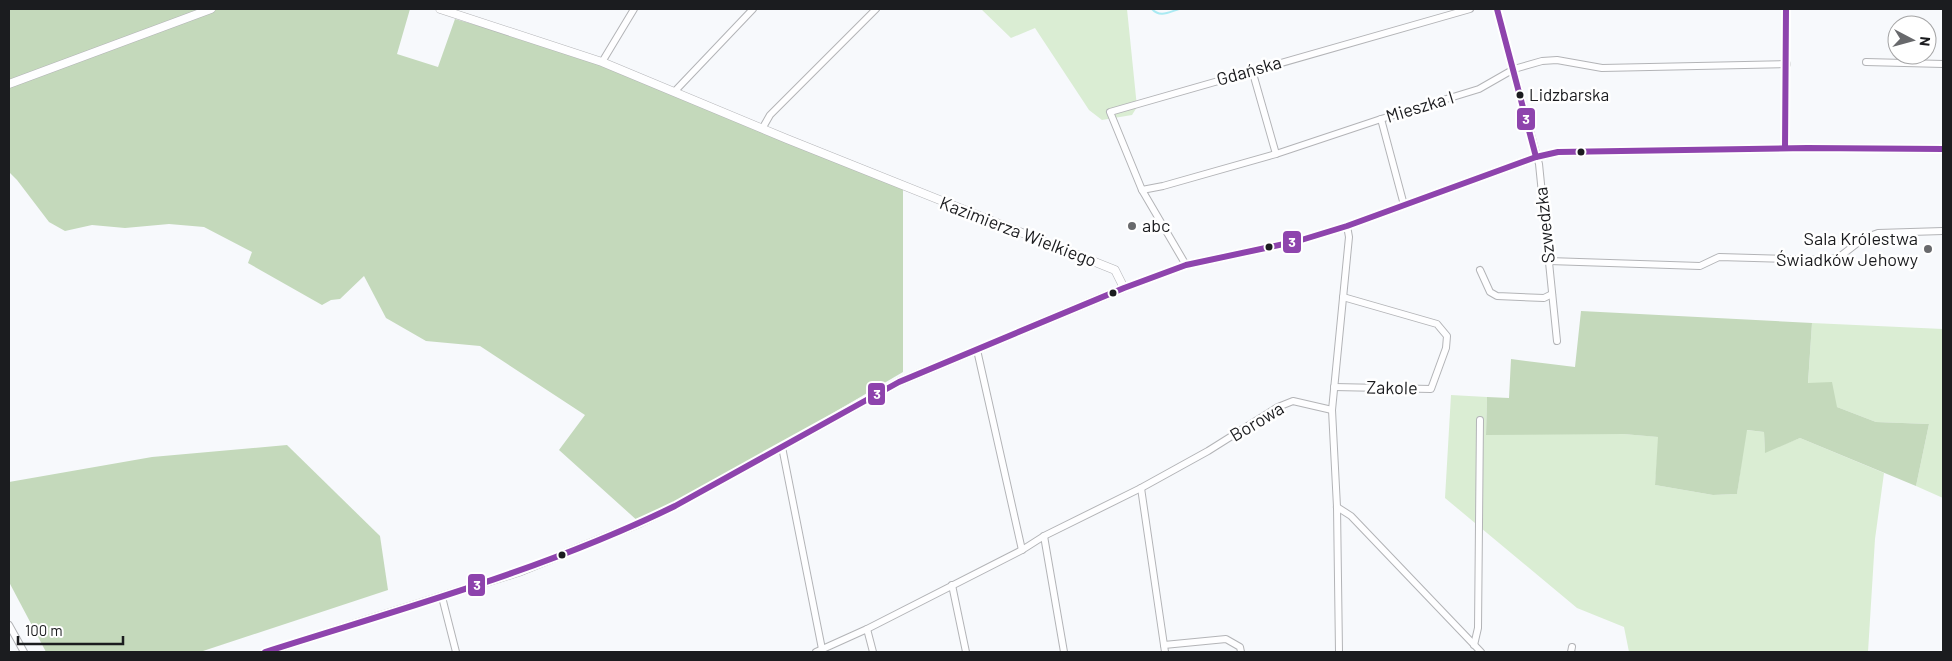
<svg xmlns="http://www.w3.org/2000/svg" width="1952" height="661" font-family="Barlow,sans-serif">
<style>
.green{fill:#daedd3}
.forest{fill:#c4d9bb}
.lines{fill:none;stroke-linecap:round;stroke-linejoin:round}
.stream{stroke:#aaeaf2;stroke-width:2}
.minor-casing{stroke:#b3b4b7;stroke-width:8}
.tertiary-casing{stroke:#b3b4b7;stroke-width:9}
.minor{stroke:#fefeff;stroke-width:6}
.tertiary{stroke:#fefeff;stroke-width:8}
.bus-1-casing{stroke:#fff;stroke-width:10}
.bus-1{stroke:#8e44ad;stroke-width:6}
.bus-dot{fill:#1b1c1f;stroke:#fff;stroke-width:2}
.poi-dot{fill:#68696c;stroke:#fff;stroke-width:2}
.labels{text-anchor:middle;stroke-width:5;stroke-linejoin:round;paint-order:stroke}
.bus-label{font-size:17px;fill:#1b1c1f;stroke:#fff;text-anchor:start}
.street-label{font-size:18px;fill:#1b1c1f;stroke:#fff}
.poi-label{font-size:18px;fill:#1b1c1f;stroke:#fff;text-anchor:start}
.line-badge{stroke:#fff;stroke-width:2}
.badge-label{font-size:14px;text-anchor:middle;font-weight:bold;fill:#fff}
</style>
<rect width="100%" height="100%" fill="#f7f9fc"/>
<!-- green -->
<g class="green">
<polygon points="981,9 1127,9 1137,107 1132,115 1102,120 1089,110 1035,28 1011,38"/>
<polygon points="1812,323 1943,329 1943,498 1916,486 1929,424 1876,422 1837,407 1808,384"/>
<polygon points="1451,395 1487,397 1486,434 1623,434 1659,437 1655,485 1713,495 1737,494 1746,430 1764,432 1765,452 1800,438 1884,473 1875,539 1868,652 1629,652 1624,627 1577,608 1445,498"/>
</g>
<!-- forest -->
<g class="forest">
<polygon points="9,9 410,9 397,54 438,67 455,19 602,62 903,186 903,372 675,506 640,523 559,450 585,415 480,346 426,341 386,318 364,276 340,299 331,300 322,305 248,263 252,252 204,227 169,224 125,228 92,225 65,231 49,222 17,180 9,172"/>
<polygon points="1581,311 1812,323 1808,383 1832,382 1837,407 1876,422 1929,424 1916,486 1800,438 1765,453 1764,432 1747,430 1737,494 1713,495 1655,485 1658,437 1623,434 1486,435 1487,397 1509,398 1511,359 1575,367"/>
<polygon points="287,445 380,536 388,590 200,652 46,652 9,582 9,482 152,457"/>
</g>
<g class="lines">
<!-- stream -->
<path class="stream" d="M1152,9C1160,18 1169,12 1179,9"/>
<!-- minor casing -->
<g class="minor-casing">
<g id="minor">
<polyline points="1497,9 1539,164 1557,341"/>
<polyline points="602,62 634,9"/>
<polyline points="1866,62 1943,64"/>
<polyline points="1252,70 1276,154"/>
<polyline points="675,91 753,9"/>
<polyline points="1381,119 1404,205"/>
<polyline points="762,129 770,115 876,9"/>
<polyline points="1785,148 1786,9"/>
<polyline points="1142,190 1110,112 1470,9"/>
<polyline points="1549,261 1700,266 1719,257 1823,260 1838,258 1864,238 1878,233 1943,231"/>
<polyline points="1186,265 1142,190 1163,186 1276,154 1381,119 1479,89 1514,69 1542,61 1557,60 1602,68 1787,64"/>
<polyline points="1480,270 1490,292 1497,296 1544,298 1552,294"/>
<polyline points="977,350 1022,550"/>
<polyline points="1334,387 1431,389 1446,348 1447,336 1437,324 1343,297"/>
<polyline points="782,447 822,649"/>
<polyline points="1141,488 1165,652"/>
<polyline points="1337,507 1351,516 1481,652"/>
<polyline points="1044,536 1064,652"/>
<polyline points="952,585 966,652"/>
<polyline points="442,597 456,652"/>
<polyline points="9,625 24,652"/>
<polyline points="867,629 873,652"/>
<polyline points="1164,645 1226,639 1240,647 1241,652"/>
<polyline points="1474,645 1478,628 1480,420"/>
<polyline points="816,652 867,629 1022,550 1044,536 1141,488 1208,451 1278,407 1293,401 1332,410"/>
<polyline points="1339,652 1337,507 1332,410 1349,237 1347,226"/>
<polyline points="1571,652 1572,647"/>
</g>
</g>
<!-- tertiary casing -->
<g class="tertiary-casing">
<g id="tertiary">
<polyline points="440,9 602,62 787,139 1115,270 1124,288"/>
<polyline points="9,84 211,9"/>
<polyline points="265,652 519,572 640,523 675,506 899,382 1124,288 1186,265 1298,241 1347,226 1536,157 1558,152 1807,148 1943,149"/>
</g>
</g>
<!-- minor -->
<use href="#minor" class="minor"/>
<!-- tertiary -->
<use href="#tertiary" class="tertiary"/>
<!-- bus-1 casing -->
<g class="bus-1-casing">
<g id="bus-1">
<polyline points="1497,9 1536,157"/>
<polyline points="1785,148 1786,9"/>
<path d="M265,652C403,608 544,570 675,506L899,382L1124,288L1186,265L1298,241L1347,226L1536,157L1558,152L1807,148L1943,149"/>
</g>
</g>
<!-- bus-1 -->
<use href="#bus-1" class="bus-1"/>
</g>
<!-- markers -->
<g class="bus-dot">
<circle cx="1520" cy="95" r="4.5"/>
<circle cx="1581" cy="152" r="4.5"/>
<circle cx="1269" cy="247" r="4.5"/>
<circle cx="1113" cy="293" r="4.5"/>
<circle cx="562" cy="555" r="4.5"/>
</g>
<g class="poi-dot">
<circle cx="1132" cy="226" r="5"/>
<circle cx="1928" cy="249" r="5"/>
</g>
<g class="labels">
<!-- bus labels -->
<g class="bus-label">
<text x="1529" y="101">Lidzbarska</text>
</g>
<!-- street labels -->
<g class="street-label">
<text transform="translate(1249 71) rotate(-16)" y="6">Gdańska</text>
<text transform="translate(1420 107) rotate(-17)" y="6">Mieszka I</text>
<text transform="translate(1545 225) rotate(-96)" y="6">Szwedzka</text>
<text transform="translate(1018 232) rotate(21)" y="6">Kazimierza Wielkiego</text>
<text transform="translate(1392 388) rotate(1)" y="6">Zakole</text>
<text transform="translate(1257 422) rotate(-31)" y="6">Borowa</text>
</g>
<!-- poi labels -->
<g class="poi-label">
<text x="1142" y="232">abc</text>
<text x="1918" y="245" text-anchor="end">Sala Królestwa<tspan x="1918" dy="21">Świadków Jehowy</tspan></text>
</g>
</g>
<g class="line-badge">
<rect x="1516" y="107" width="20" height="24" rx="5" fill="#8e44ad"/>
<rect x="1282" y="230" width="20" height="24" rx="5" fill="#8e44ad"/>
<rect x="867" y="382" width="19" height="24" rx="5" fill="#8e44ad"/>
<rect x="467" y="573" width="19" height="24" rx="5" fill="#8e44ad"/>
</g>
<g class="badge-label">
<text x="1526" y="124">3</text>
<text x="1292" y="247">3</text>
<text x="877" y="399">3</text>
<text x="477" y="590">3</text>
</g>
<!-- border -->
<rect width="1952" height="661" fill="none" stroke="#1b1c1f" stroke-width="20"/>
<!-- north arrow -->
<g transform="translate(1912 40) rotate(96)"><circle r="24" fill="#ffffff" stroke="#a4a4a5"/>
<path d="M0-4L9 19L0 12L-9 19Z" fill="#68696c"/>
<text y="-8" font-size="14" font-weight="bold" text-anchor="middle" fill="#1b1c1f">N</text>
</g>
<!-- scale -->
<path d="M18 636v8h105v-8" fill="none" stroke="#1b1c1f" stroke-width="2.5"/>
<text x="25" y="636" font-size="15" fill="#1b1c1f" stroke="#ffffff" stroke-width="4" paint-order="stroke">100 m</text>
</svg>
